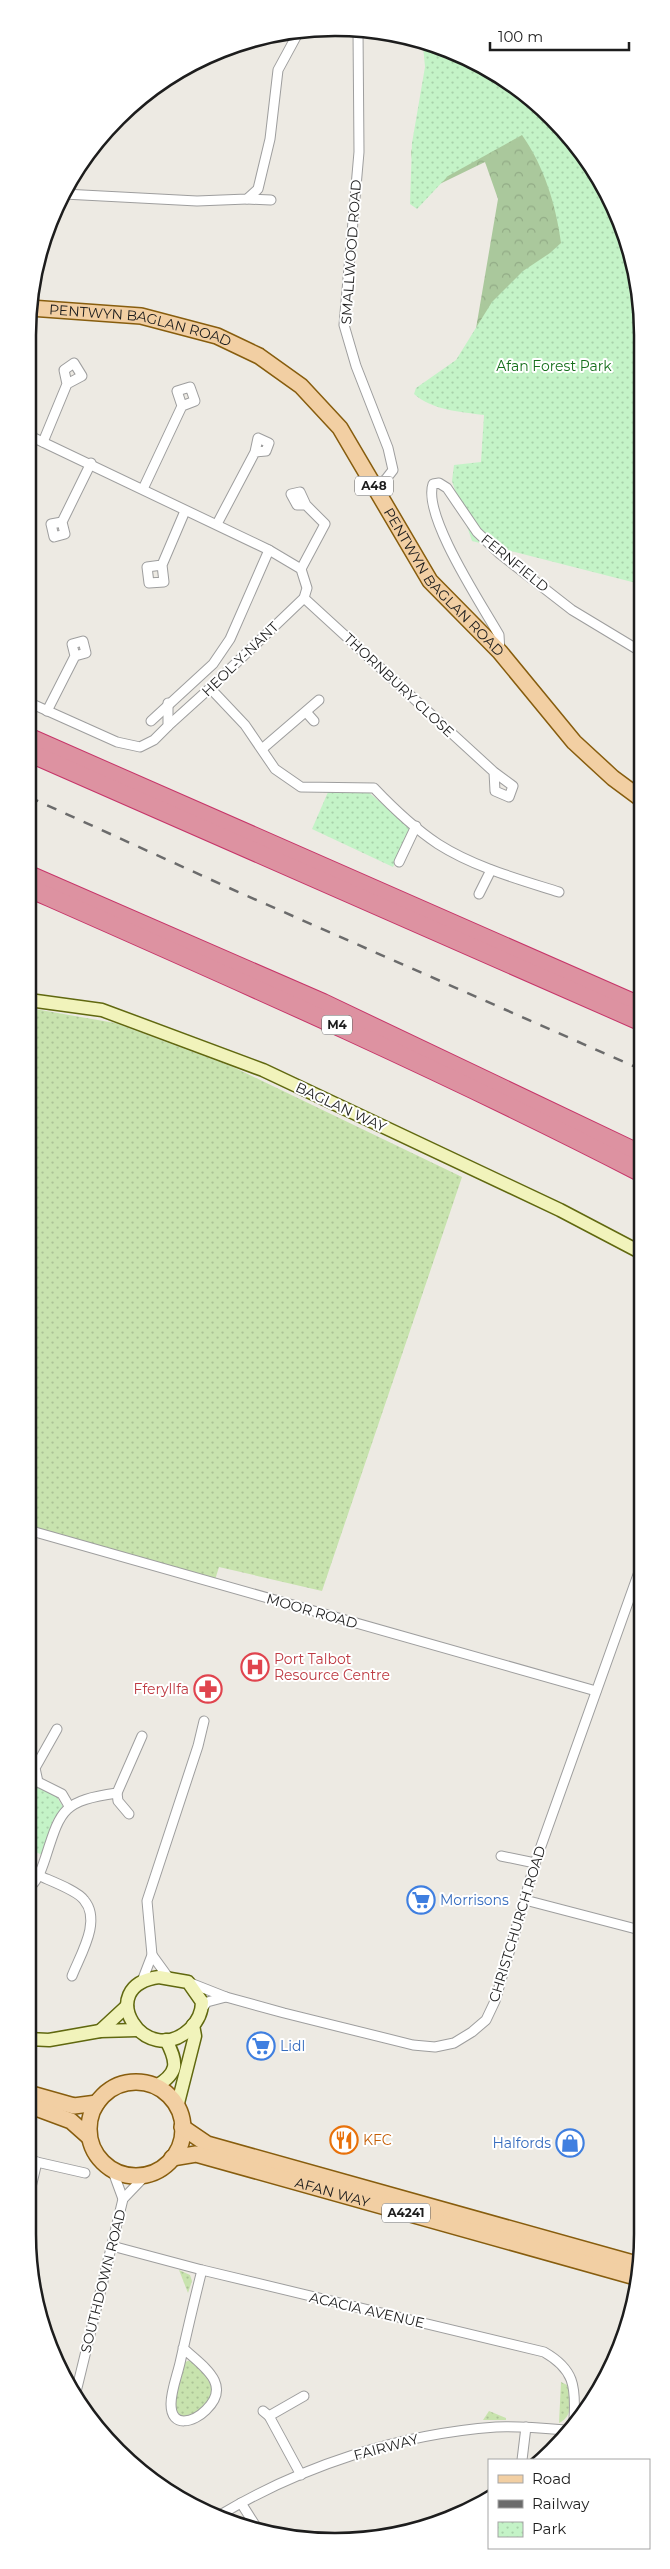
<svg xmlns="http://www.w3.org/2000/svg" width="670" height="2569" font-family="Montserrat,sans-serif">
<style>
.grass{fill:url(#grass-dots)}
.forest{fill:url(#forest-crowns)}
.park{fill:url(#park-dots)}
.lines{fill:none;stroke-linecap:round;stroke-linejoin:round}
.street-casing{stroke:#9e9e9e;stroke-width:11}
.secondary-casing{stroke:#60680f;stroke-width:15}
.primary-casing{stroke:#875d0e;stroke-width:18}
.highway-casing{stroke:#c63569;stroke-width:20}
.street{stroke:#fff;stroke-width:9}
.secondary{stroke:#f1f3bb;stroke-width:12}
.primary{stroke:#f2cfa3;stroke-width:15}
.highway{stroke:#dd92a1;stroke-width:18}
.rail{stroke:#6b6b6b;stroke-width:2.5;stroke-dasharray:10 10;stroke-linecap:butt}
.labels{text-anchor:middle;stroke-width:4;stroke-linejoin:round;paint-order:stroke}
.shield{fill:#fff;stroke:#616161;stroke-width:1}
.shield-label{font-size:12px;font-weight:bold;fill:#1d1d1d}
.street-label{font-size:14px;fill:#1d1d1d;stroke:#fff}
.park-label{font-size:14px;fill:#166f1c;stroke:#fff}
.health-label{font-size:14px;fill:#be3a42;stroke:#fff;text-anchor:start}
.shop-label{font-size:14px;fill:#366cbe;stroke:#fff;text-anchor:start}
.food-label{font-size:14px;fill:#c56008;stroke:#fff;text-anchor:start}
.rim{fill:none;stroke:#1d1d1d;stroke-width:2.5}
</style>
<defs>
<pattern id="grass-dots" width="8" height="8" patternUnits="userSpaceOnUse" patternTransform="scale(1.25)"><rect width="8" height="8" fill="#c8e3ae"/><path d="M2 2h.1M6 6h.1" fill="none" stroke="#abc295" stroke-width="1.8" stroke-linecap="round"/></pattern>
<pattern id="forest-crowns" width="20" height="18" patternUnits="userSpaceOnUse" patternTransform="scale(1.25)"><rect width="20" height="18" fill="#aac89c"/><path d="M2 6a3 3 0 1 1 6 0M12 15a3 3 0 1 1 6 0" fill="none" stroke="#92ab86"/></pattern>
<pattern id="park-dots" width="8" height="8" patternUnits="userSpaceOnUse" patternTransform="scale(1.25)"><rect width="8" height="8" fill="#c4f3c7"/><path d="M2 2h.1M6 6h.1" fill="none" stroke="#a8d0aa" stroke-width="1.8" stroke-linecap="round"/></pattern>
</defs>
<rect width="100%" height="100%" fill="#edeae3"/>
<!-- grass -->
<g class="grass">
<polygon points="29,1008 115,1023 233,1067 462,1177 322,1591 219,1567 214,1583 28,1530"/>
<polygon points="179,2270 190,2275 192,2281 188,2293"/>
<path d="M190,2360C201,2367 216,2383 212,2397C210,2403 201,2411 196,2416L184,2417L175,2411L174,2399L183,2363Z"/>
<path d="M561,2382L567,2385C571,2398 574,2416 559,2423Z"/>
<polygon points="489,2411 506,2418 506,2420 483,2420"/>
</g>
<!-- forest -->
<polygon class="forest" points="471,59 553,118 611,199 640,295 472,352 498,199 485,162 417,195 411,152 427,102"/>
<!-- park -->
<g class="park">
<path d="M423,45L471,59L553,118L611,199L640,295V584L472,541L452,481L454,465L481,462L484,415C462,412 431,410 414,394L416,388L456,360L492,302L523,271L550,253L561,243C556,205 544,166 522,135L448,176L417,209L410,204L412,143L425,67Z"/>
<polygon points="367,791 411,828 393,867 312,829 328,792"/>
<polygon points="36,1786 57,1797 63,1807 53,1820 42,1855 28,1848 28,1793"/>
</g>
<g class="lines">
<!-- street casing -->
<g class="street-casing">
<g id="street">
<polyline points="358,31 359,152 344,325 356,366 388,448 393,470 386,479 374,487"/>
<polyline points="64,194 197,201 247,199 258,189 270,139 278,70 297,35"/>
<polyline points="247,199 271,200"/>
<polyline points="30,436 269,550 301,569 307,588 304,598 210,688 168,726"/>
<polyline points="43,442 67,384 64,370 74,363 82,376 67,384"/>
<polyline points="143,489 182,406 177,391 190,387 195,401 182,406"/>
<polyline points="62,522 51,524 54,537 65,534 62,522 91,463"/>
<polyline points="217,524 255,452 258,438 269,443 266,451 255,452"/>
<polyline points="162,565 147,567 149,583 164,582 162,565 185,511"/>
<polyline points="301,569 325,524 306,505 297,505 291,494 300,492 306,505"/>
<polyline points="304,598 494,772 513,786 509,797 495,791 494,772"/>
<path d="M500,652L499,635C482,605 422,515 433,484L439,483L447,488L477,532L500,554L572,610L640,651"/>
<path d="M210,688L245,725L275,769L301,787L374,788C393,808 414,828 438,844C474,867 518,879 559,892"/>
<polyline points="30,703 117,742 140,747 154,740 168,726 168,703"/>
<polyline points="47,711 75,656 86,653 83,641 72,644 75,656"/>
<polyline points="306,712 314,721"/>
<polyline points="151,721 213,664 230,639 269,550"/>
<polyline points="262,749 319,700"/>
<polyline points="399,862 416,826"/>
<polyline points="479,894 491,870"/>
<polyline points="28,1530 596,1691"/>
<polyline points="57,1729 35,1768 38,1782 62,1794 69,1806"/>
<polyline points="117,1793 118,1801 129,1814"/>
<polyline points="501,1856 535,1863"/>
<path d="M40,1876C51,1881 78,1891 84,1900C102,1921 80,1955 72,1976"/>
<path d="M28,1889C38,1880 41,1871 45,1859C61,1809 62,1801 117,1793L142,1736"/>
<polyline points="525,1900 640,1930"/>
<polyline points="152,1955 168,1977"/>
<polyline points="142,1981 152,1955 147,1901 198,1746 204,1721"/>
<polyline points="188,1982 226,1997 284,2013 413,2045 435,2047 454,2043 472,2032 486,2020 495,2001 535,1863 640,1569"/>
<polyline points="202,2009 207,2002 226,1997"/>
<polyline points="28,2160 85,2173"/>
<polyline points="112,2169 123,2199"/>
<polyline points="28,2200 37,2162"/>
<path d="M112,2246L202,2270L544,2352C574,2369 576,2386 574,2419"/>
<path d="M183,2348C202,2366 233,2384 206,2410C194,2422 171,2429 171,2404C171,2391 177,2376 180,2363C187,2332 194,2301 202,2270"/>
<polyline points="76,2392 123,2199 146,2175"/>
<polyline points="263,2411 269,2416 301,2475"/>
<polyline points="269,2416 304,2396"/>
<polyline points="522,2460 526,2427"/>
<polyline points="241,2503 255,2525"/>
<path d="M220,2515C302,2466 399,2434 496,2427C519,2426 541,2428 564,2430"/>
</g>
</g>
<!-- secondary casing -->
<g class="secondary-casing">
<g id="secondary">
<polyline points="29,1000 102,1010 263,1070 560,1210 640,1252"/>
<path d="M159,1977L188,1982L202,2002C202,2013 198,2021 190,2029C145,2071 92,1986 159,1977Z"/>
<polyline points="100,2031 127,2006"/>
<polyline points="28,2039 49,2040 100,2031 137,2030"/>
<path d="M155,2087C179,2073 178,2063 166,2040"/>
<polyline points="177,2107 195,2036 193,2025"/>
</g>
</g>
<!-- primary casing -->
<g class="primary-casing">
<g id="primary">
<path id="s1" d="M30,308L141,316L217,336L259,356L301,386L340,428L430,581L500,652L574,742L613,778L640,798"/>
<circle cx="136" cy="2129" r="47"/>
<polyline points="28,2093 74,2106 97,2103"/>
<polyline points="28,2105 71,2121 89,2137"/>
<polyline points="182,2127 207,2144 640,2265"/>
<path id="s2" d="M172,2158L196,2154L639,2278"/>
</g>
</g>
<!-- highway casing -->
<g class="highway-casing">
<g id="highway">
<polyline points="30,738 640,1006"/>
<polyline points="30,753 640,1021"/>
<polyline points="29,875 323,1003 640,1154"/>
<path d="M29,888C235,979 440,1069 640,1172"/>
</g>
</g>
<!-- street -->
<use href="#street" class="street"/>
<!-- secondary -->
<use href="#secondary" class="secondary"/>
<!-- primary -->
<use href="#primary" class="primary"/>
<!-- highway -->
<use href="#highway" class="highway"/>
<!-- rail -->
<polyline class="rail" points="29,797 227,887 640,1069"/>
</g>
<!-- icons -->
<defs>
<g id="hospital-ring" transform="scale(1.4375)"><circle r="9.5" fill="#fff" stroke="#e0444e" stroke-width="1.5"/><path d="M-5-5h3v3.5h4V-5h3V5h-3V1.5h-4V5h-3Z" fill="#e0444e"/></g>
<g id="pharmacy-ring" transform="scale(1.4375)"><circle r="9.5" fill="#fff" stroke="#e0444e" stroke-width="1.5"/><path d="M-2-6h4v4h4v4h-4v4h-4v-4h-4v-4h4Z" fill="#e0444e"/></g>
<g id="supermarket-ring" transform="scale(1.4375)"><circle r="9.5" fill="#fff" stroke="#3f7fe0" stroke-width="1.5"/><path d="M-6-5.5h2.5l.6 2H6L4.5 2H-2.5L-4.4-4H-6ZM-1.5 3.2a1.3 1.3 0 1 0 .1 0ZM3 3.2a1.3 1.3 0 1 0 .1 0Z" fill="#3f7fe0"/></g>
<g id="restaurant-ring" transform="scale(1.4375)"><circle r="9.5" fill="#fff" stroke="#e8710a" stroke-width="1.5"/><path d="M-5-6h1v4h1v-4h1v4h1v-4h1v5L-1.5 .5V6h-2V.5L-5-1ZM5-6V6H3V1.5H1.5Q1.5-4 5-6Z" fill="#e8710a"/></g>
<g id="shop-ring" transform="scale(1.4375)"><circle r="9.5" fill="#fff" stroke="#3f7fe0" stroke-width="1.5"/><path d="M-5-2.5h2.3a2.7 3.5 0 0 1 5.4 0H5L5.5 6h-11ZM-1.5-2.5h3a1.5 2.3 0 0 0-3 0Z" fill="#3f7fe0"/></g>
</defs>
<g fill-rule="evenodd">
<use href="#hospital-ring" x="255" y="1667"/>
<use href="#pharmacy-ring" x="208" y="1689"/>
<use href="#supermarket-ring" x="421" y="1900"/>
<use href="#supermarket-ring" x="261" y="2046"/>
<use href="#restaurant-ring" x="344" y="2140"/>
<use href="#shop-ring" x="570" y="2143"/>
</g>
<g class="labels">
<!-- shield labels -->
<g class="shield">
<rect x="355" y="476.5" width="38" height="19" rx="4"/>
<rect x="322" y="1015.5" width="30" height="19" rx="4"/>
<rect x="382" y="2203.5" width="48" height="19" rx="4"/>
</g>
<g class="shield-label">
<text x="374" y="490">A48</text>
<text x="337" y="1029">M4</text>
<text x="406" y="2217">A4241</text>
</g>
<!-- street labels -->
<g class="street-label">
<text transform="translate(351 252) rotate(-86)" y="5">SMALLWOOD ROAD</text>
<text dy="5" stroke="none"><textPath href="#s1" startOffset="112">PENTWYN BAGLAN ROAD</textPath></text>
<text transform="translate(515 563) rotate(39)" y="5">FERNFIELD</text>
<text dy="5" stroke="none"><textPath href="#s1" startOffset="532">PENTWYN BAGLAN ROAD</textPath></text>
<text transform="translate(240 659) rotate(-44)" y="5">HEOL-Y-NANT</text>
<text transform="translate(399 685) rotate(43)" y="5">THORNBURY CLOSE</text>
<text transform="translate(341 1107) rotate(25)" y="5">BAGLAN WAY</text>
<text transform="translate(312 1611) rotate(16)" y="5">MOOR ROAD</text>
<text transform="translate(517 1924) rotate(-73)" y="5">CHRISTCHURCH ROAD</text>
<text dy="5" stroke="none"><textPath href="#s2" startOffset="166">AFAN WAY</textPath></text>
<text transform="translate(103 2281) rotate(-76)" y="5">SOUTHDOWN ROAD</text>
<text transform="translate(367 2310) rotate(13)" y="5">ACACIA AVENUE</text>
<text transform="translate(386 2447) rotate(-15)" y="5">FAIRWAY</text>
</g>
<!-- park labels -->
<g class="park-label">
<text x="554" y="371">Afan Forest Park</text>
</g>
<!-- health labels -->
<g class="health-label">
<text x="274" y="1664">Port Talbot<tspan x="274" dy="16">Resource Centre</tspan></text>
<text x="189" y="1694" text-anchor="end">Fferyllfa</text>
</g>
<!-- shop labels -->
<g class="shop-label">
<text x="440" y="1905">Morrisons</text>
<text x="280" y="2051">Lidl</text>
<text x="551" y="2148" text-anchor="end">Halfords</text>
</g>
<!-- food labels -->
<g class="food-label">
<text x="363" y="2145">KFC</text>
</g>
</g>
<!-- crop -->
<path d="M0 0H670V2569H0ZM335 36H335A299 299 0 0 1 634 335V2234A299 299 0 0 1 335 2533H335A299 299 0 0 1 36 2234V335A299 299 0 0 1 335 36Z" fill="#fff" fill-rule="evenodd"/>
<path class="rim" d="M335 36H335A299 299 0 0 1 634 335V2234A299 299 0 0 1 335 2533H335A299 299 0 0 1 36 2234V335A299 299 0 0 1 335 36Z"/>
<!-- legend -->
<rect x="488" y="2459" width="162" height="90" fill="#ffffff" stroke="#a5a5a5"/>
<rect x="498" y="2475" width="25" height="8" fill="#f2cfa3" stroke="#a5a5a5"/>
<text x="532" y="2484" font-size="15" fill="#1d1d1d">Road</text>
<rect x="498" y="2500" width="25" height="8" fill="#6b6b6b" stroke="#a5a5a5"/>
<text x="532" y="2509" font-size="15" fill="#1d1d1d">Railway</text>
<rect x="498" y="2522" width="25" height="15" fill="url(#park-dots)" stroke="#a5a5a5"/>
<text x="532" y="2534" font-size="15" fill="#1d1d1d">Park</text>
<!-- scale -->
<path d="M490 42v8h139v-8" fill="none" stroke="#1d1d1d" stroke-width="2.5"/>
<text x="498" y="42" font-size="15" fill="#1d1d1d" stroke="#ffffff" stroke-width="4" paint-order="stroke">100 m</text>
</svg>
